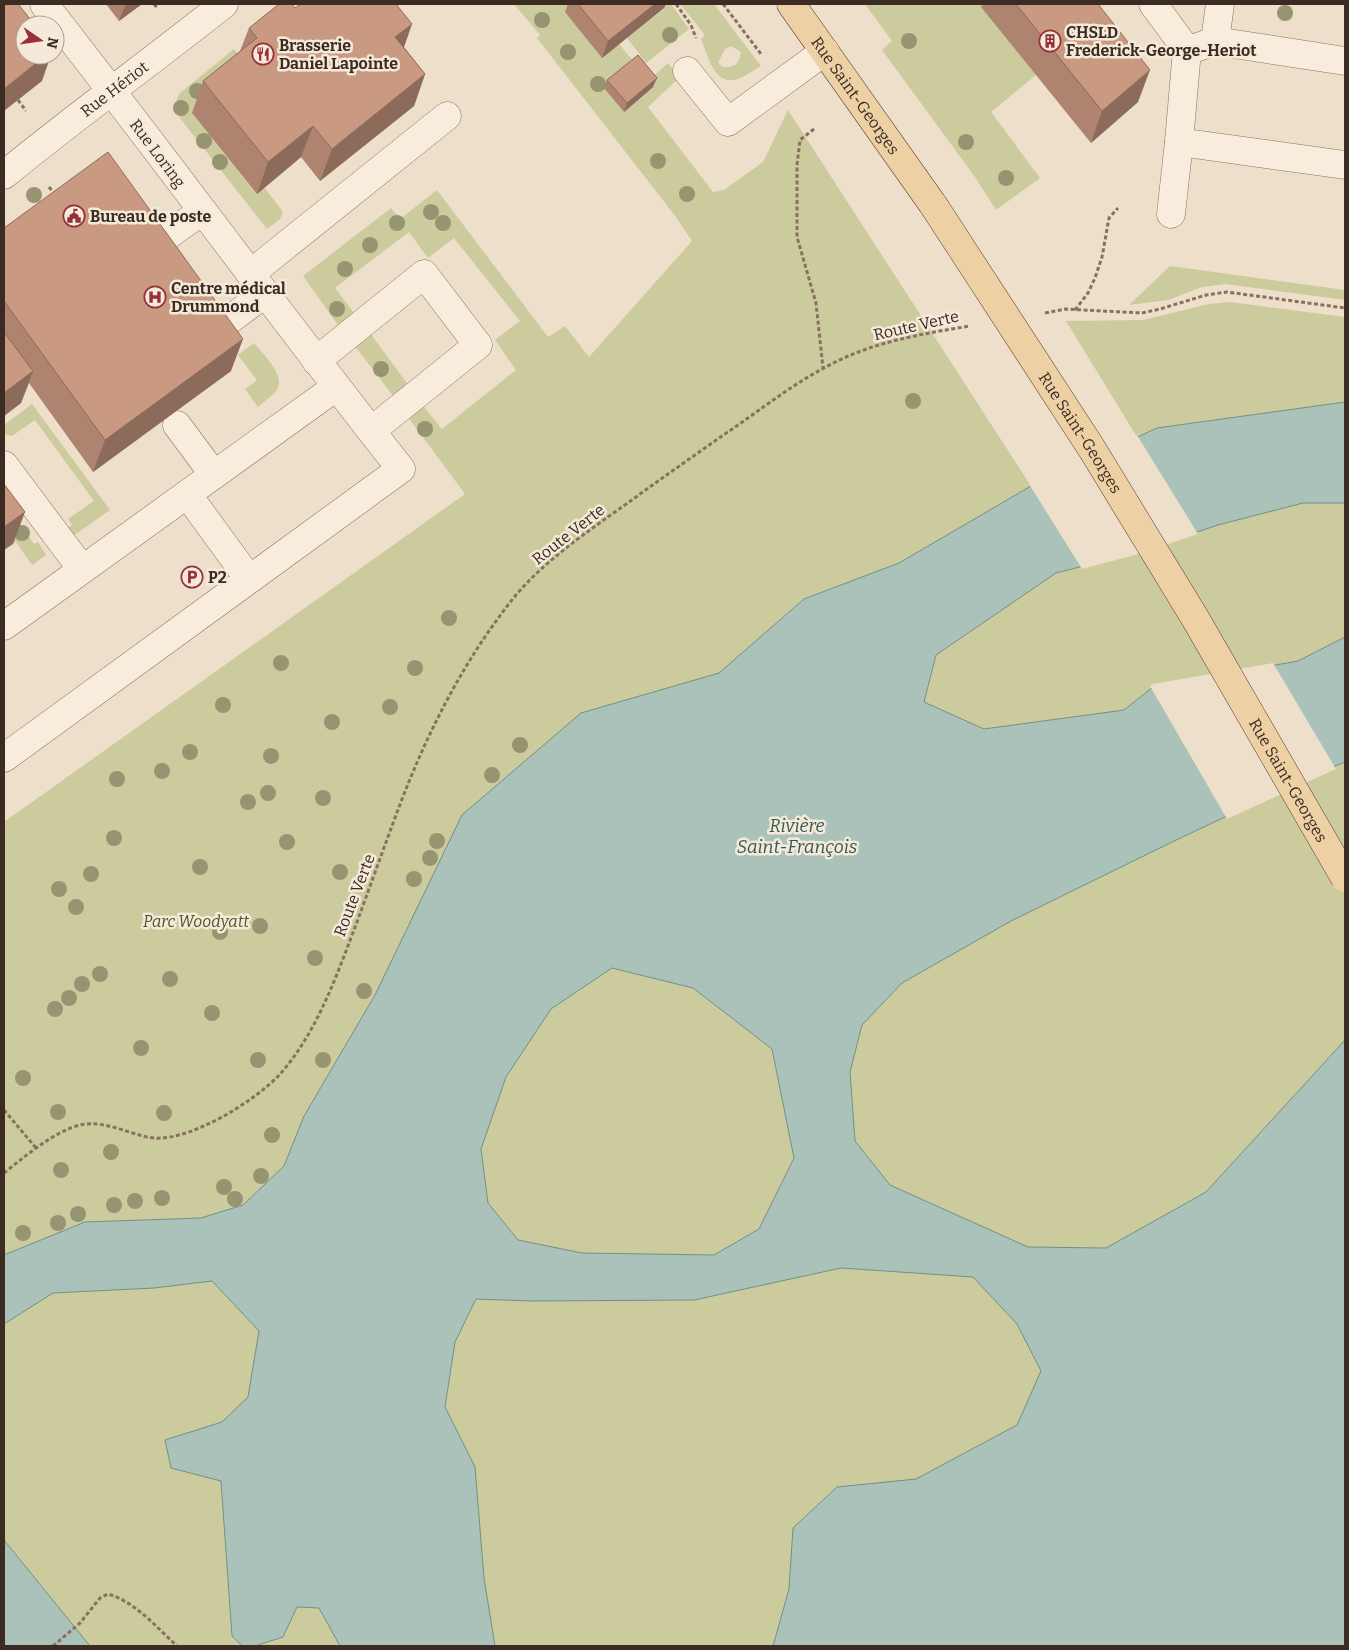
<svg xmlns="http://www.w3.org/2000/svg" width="1349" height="1650" font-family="Bitter,serif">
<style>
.green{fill:#cbcb9e;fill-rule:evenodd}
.water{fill:#aac2b9;stroke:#719086;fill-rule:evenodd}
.pier{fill:#eddfca}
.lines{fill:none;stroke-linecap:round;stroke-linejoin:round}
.minor-casing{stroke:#89715f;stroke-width:29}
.major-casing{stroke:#584032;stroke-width:29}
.path{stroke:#89715f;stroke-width:3;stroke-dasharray:4 2.5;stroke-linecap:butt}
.minor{stroke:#f8eddd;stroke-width:28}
.major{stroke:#eed0a5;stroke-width:28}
.major-bridge-casing{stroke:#584032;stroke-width:29;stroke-linecap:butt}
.major-bridge{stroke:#eed0a5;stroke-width:28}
.tree{fill:#969471}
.wall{fill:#ae8470}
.shaded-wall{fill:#8d6b5b}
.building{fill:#ca9982;stroke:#8d6b5b}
.labels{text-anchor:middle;stroke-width:5;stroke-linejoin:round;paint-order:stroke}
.poi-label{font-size:16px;font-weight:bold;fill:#3b2b22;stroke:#f5ead9;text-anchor:start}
.street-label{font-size:16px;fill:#3b2b22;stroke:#f5ead9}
.park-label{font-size:16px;font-style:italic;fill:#4f5629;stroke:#f5ead9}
.water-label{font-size:18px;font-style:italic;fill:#325a53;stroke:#f5ead9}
</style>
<rect width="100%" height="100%" fill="#eddfca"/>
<!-- green -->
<g class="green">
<polygon points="514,4 575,4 619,44 635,63 623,112 653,87 649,80 668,63 679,78 648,107 713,192 724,190 763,162 788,110 1031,486 899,563 804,599 719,673 581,713 375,995 304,1116 284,1166 243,1205 201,1218 85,1222 4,1255 4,822 465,494 408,417 423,406 442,429 516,370 495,340 520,321 454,238 428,258 409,232 335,288 354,313 338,325 303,276 391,208 400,219 437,190 548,337 565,326 589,357 692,241 676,217 537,38 540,35"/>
<polygon points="660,4 671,4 689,29 646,63 627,38 664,9"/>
<path d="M680,4H714L761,66C754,70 747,75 740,78C715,89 708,56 701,39L705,35ZM731,46L741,52C740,64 734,68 722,67L718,62L725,49Z"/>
<polygon points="865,4 986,4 982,7 1036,75 991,112 1040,178 996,210 975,177 882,50 892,41"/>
<path d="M234,49L241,57L192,113L256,193L264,187L283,212L280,219L267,229L180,118C175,109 175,103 179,94Z"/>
<polygon points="1170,266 1345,290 1345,300 1226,284 1202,287 1168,300 1129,305"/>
<polygon points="1230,302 1345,317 1345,402 1157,428 1137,437 1066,321 1143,320 1209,304"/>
<polygon points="370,333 409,386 394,397 354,345"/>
<path d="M254,343C262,353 284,374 278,387C275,395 264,401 258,407L245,389L257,380L238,355Z"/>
<polygon points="32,404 110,510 73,536 67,528 72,525 68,519 94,501 35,420 12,436 4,434 4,425"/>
<polygon points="4,500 34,544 38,542 46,555 32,565 16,542 13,544"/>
<polygon points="1303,503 1345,503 1345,637 1298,661 1153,687 1124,710 984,729 924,702 936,655 1056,573 1134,553 1218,525"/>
<polygon points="1345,762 1345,1040 1206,1192 1106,1248 1028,1247 890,1185 855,1141 850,1072 862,1025 902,983 1011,921 1168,844 1307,778"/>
<polygon points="612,968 693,988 772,1049 794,1158 759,1229 714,1255 582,1253 518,1240 488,1203 481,1149 506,1077 551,1009"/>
<polygon points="841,1268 974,1277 1017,1324 1042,1371 1017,1425 916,1479 837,1487 793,1528 789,1589 773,1646 495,1646 484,1578 445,1407 455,1342 476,1298 530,1301 694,1300"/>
<polygon points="212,1281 259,1331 248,1397 222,1422 165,1440 171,1468 221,1481 232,1636 242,1646 90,1646 4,1540 4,1324 53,1293 154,1288"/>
<polygon points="297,1607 319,1608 340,1646 255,1646 283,1637"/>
</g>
<!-- water -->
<g class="water">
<path d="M1345,402V503H1303L1218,525L1134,553L1056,573L936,655L924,702L984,729L1124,710L1153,687L1298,661L1345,637V762L1307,778L1168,844L1011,921L902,983L862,1025L850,1072L855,1141L890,1185L1028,1247L1106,1248L1206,1192L1345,1040V1646H773L789,1589L793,1528L837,1487L916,1479L1017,1425L1041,1371L1017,1324L973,1277L841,1268L694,1300L530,1301L476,1299L455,1342L445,1407L475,1467L484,1578L495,1646H340L319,1608L297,1607L283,1637L255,1646H242L232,1636L221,1481L171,1468L165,1440L222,1422L248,1397L259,1331L212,1281L154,1288L53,1293L4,1324V1255L85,1222L201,1218L243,1205L284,1166L304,1116L375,995L462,815L581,713L719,673L804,599L899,563L1031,486L1157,428ZM612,968L693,988L772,1049L794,1158L759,1229L714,1255L582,1253L518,1240L488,1203L481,1149L506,1077L551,1009Z"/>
<polygon points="4,1540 90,1646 5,1646 4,1645"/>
</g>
<!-- pier -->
<g class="pier">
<polygon points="1137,435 1198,534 1135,555 1082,569 1029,484"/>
<polygon points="1273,663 1336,769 1227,819 1150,686 1153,684"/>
</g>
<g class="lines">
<!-- minor casing -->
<g class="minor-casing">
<g id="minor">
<polyline points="1153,4 1187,50 1179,142 1345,165"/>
<polyline points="1215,41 1345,61"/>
<polyline points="1198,47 1215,41 1220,4"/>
<polyline points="687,71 728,122 825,51"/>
<path id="s1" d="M4,175C76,116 151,62 224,4"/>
<polyline points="1171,214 1179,142"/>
<polyline points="153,246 202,211"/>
<polyline points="250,274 447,116"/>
<polyline points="216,330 264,294"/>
<polyline points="316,361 424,274 478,345 371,431"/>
<polyline points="177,425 214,475"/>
<polyline points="4,465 82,569"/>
<polyline points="187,494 249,579"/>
<polyline points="4,626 336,387"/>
<path d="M4,758L401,469C280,316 165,158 44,4"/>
</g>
</g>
<!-- major casing -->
<g class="major-casing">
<g id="major">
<path id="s2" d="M791,4L934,206"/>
</g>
</g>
<!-- path -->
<g class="path">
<polyline points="154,4 158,9"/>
<polyline points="676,4 691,25 696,38"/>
<polyline points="723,4 761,54"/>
<polyline points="18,100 26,111"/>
<polyline points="814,129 800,140 797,165 797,237 816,303 823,368"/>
<polyline points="49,187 55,195"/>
<polyline points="1075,310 1088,293 1095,278 1102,257 1109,218 1118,208"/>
<polyline points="1045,313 1065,309 1142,313 1160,309 1206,295 1227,292 1345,308"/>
<polyline points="4,1110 36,1148"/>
<path d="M4,1173C24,1157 55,1131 80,1125C103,1120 125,1132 147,1137C185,1146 257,1100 281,1073C311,1039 330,993 346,951C366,899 384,846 404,794C432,723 468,654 516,595C551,554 598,525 640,494C676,468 712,443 748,418C784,392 820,366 861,351C896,338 933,332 970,326"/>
<path d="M53,1646L80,1623L100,1598L108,1594C136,1602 157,1628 177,1646"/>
</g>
<!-- minor -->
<use href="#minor" class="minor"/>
<!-- major -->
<use href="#major" class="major"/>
<!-- major-bridge casing -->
<g class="major-bridge-casing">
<g id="major-bridge">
<path id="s3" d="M934,206L1092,449L1195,618L1345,878"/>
</g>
</g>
<!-- major-bridge -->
<use href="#major-bridge" class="major-bridge"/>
</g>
<!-- trees -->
<g class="tree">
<circle cx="1285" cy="13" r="8"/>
<circle cx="542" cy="20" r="8"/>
<circle cx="670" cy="35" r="8"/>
<circle cx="909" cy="41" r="8"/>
<circle cx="568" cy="52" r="8"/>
<circle cx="598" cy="84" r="8"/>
<circle cx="197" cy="91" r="8"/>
<circle cx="181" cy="108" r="8"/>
<circle cx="204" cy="141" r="8"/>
<circle cx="966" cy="142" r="8"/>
<circle cx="658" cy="161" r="8"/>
<circle cx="220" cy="162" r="8"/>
<circle cx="1006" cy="178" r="8"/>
<circle cx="687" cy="194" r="8"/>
<circle cx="34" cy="195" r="8"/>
<circle cx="431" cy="212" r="8"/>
<circle cx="397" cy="223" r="8"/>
<circle cx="443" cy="223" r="8"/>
<circle cx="370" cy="245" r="8"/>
<circle cx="345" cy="269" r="8"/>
<circle cx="337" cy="309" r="8"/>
<circle cx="381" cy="369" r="8"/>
<circle cx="913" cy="401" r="8"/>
<circle cx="425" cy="429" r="8"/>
<circle cx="22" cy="533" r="8"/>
<circle cx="449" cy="618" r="8"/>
<circle cx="281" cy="663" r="8"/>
<circle cx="415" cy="668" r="8"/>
<circle cx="223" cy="705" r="8"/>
<circle cx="390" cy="707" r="8"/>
<circle cx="332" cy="722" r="8"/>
<circle cx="520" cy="745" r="8"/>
<circle cx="190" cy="752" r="8"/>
<circle cx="271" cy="756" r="8"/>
<circle cx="162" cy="771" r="8"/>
<circle cx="492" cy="775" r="8"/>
<circle cx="117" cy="779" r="8"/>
<circle cx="268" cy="793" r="8"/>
<circle cx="323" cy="798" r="8"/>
<circle cx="248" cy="802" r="8"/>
<circle cx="114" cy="838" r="8"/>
<circle cx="437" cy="841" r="8"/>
<circle cx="287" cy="842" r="8"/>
<circle cx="430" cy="858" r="8"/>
<circle cx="200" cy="867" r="8"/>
<circle cx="340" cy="872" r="8"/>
<circle cx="91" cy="874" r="8"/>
<circle cx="414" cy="879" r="8"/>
<circle cx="59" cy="889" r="8"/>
<circle cx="76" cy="907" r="8"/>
<circle cx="260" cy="926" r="8"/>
<circle cx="220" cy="932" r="8"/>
<circle cx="315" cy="958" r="8"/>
<circle cx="100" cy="974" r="8"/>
<circle cx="170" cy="979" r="8"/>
<circle cx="82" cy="984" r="8"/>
<circle cx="364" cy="991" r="8"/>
<circle cx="69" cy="998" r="8"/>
<circle cx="55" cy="1009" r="8"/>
<circle cx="212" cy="1013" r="8"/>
<circle cx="141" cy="1048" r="8"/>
<circle cx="258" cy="1060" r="8"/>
<circle cx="323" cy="1060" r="8"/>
<circle cx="23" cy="1078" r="8"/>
<circle cx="58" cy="1112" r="8"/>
<circle cx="164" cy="1113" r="8"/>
<circle cx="272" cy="1135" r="8"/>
<circle cx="111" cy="1152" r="8"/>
<circle cx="61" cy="1170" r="8"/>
<circle cx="261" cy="1176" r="8"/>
<circle cx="224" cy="1187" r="8"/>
<circle cx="162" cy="1198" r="8"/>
<circle cx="235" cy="1199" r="8"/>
<circle cx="135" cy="1201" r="8"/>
<circle cx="114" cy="1205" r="8"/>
<circle cx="78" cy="1214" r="8"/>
<circle cx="58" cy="1223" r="8"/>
<circle cx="23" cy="1233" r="8"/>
</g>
<!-- wall -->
<g class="wall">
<polygon points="106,4 142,4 119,21"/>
<polygon points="568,4 666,4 664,8 602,58 565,12"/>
<polygon points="983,4 1098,4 1138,102 1091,143 981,7"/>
<polygon points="295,8 404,47 425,74 414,106 320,181 301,157 257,194 192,113 203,81 240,51 249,28"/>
<polygon points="607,80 653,87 624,112 604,88"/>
<polygon points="4,228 231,371 93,472 29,383 21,403 4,416"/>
</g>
<!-- shaded-wall -->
<g class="shaded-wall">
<polygon points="126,4 142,4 119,21"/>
<polygon points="655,4 666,4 664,8 602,58 608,41"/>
<polygon points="1332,4 1345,4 1345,5"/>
<polygon points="412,24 401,56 395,37"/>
<polygon points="46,55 51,55 42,81 4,111 4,89"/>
<polygon points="1150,70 1138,102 1091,143 1102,111"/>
<polygon points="425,74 414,106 320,181 332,149"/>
<polygon points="657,78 653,87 624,112 627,103"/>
<polygon points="313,126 301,157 257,194 268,162"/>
<polygon points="243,339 231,371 93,472 105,440"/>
<polygon points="33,371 21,403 4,416 4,393"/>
<polygon points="25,512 13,544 4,550 4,527"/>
</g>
<!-- building -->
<g class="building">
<polygon points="4,4 18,4 35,25 25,25 25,55 46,55 4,89"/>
<polygon points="279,4 292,4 295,8 301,4 396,4 412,24 395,37 425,74 332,149 313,126 268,162 203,81 257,38 249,28"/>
<polygon points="578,4 655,4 608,41"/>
<polygon points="1016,4 1098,4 1150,70 1102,111"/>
<polygon points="638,55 657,78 627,103 607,80"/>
<polygon points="108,152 243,339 105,440 4,301 4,228"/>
<polygon points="4,332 33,371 4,393"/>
<polygon points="4,484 25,512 4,527"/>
</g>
<!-- icons -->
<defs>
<g id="building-ring" transform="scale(1.125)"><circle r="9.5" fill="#f5ead9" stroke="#96313c" stroke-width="1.5"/><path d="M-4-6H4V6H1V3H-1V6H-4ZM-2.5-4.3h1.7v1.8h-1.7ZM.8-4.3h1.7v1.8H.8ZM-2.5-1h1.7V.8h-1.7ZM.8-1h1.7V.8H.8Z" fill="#96313c"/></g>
<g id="restaurant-ring" transform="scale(1.125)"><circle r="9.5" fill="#f5ead9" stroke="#96313c" stroke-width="1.5"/><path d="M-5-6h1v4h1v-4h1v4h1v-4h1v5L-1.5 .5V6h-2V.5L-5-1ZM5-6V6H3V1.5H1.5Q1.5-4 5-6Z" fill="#96313c"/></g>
<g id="civic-ring" transform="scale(1.125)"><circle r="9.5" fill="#f5ead9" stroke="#96313c" stroke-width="1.5"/><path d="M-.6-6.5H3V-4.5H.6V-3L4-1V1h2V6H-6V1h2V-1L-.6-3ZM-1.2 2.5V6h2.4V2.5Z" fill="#96313c"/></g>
<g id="hospital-ring" transform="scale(1.125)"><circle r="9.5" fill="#f5ead9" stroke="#96313c" stroke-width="1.5"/><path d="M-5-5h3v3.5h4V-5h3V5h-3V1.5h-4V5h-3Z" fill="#96313c"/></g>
<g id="parking-ring" transform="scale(1.125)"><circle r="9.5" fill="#f5ead9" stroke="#96313c" stroke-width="1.5"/><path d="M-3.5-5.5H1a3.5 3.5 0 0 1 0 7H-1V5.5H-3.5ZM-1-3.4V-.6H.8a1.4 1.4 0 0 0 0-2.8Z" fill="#96313c"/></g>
</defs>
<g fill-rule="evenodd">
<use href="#building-ring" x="1050" y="41"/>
<use href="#restaurant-ring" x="263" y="54"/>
<use href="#civic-ring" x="74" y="216"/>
<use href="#hospital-ring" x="155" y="297"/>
<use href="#parking-ring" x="192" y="577"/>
</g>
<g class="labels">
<!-- poi labels -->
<g class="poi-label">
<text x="1066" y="38">CHSLD<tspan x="1066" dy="18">Frederick-George-Heriot</tspan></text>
<text x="279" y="51">Brasserie<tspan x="279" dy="18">Daniel Lapointe</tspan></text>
<text x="90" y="222">Bureau de poste</text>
<text x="171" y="294">Centre médical<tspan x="171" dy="18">Drummond</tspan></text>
<text x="208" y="583">P2</text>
</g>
<!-- street labels -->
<g class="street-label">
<text dy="6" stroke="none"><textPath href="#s1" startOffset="140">Rue Hériot</textPath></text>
<text dy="6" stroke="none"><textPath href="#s2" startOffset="112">Rue Saint-Georges</textPath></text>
<text transform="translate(158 153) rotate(53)" y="6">Rue Loring</text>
<text transform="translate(916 325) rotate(-13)" y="6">Route Verte</text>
<text dy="6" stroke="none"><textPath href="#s3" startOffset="270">Rue Saint-Georges</textPath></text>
<text transform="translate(568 534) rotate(-38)" y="6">Route Verte</text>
<text dy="6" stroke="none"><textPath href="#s3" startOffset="675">Rue Saint-Georges</textPath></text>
<text transform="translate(354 895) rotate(-69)" y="6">Route Verte</text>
</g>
<!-- park labels -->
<g class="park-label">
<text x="196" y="927">Parc Woodyatt</text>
</g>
<!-- water labels -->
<g class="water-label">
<text x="797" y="832">Rivière<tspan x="797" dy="21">Saint-François</tspan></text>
</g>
</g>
<!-- border -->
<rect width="1349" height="1650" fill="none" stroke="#3b2b22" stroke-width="10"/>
<!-- north arrow -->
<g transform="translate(40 40) rotate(103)"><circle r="24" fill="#f5ead9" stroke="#ab9e90"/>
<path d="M0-4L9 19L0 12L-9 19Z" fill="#96313c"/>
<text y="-8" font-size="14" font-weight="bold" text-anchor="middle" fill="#3b2b22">N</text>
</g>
</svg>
